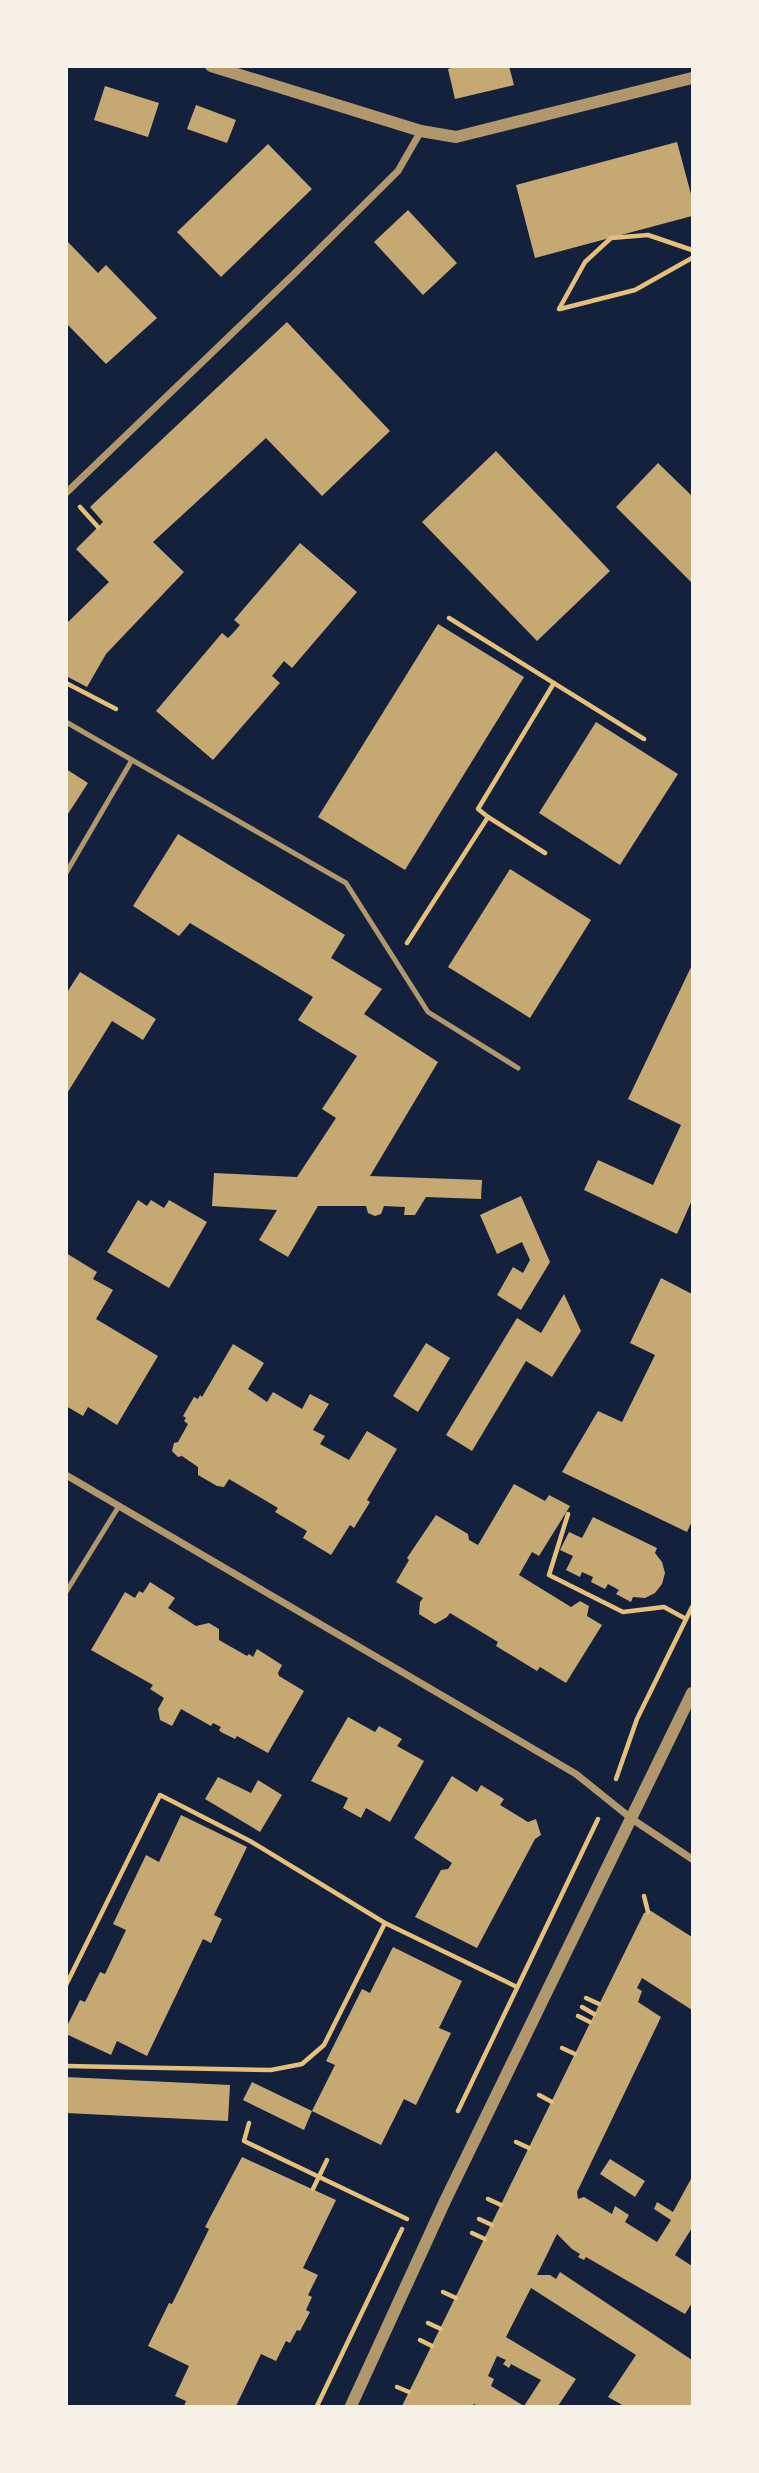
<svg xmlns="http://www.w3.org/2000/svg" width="759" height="2473" font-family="'PT Sans Narrow',sans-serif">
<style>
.building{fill:#c6a872;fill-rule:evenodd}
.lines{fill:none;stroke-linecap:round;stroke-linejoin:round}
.path{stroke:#e5c07b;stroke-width:4.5}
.service{stroke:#b1986c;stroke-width:5}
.minor{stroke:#b1986c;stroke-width:7}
.tertiary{stroke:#b1986c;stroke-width:12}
</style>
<rect width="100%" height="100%" fill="#14213d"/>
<!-- building -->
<g class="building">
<polygon points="457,66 509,66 514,85 455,99 448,69"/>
<polygon points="105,86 159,103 148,137 94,120"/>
<polygon points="196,105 236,120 227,143 187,129"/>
<polygon points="677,142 692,198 692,216 535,258 516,185"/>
<polygon points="268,144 312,189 221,277 177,232"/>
<polygon points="408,210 457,263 423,295 374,242"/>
<polygon points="66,240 98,273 106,265 157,318 106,364 66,323"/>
<polygon points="287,322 390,431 322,496 266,438 153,542 184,572 106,654 87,687 66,676 66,624 109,582 76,549 103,522 90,507"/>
<polygon points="496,451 610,571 537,641 422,522"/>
<polygon points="658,463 692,496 692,583 616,507"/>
<polygon points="300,543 357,592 292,668 284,661 272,676 280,683 213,760 156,711 222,633 228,638 234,632 240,625 234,620"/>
<polygon points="438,624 524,677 405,870 318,817"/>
<polygon points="596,722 678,774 620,865 539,813"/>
<polygon points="66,769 88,783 66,817"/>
<polygon points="178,834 345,935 331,958 382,989 364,1014 438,1062 370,1176 482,1180 481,1199 426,1197 415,1215 404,1215 405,1207 384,1206 381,1214 375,1216 368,1213 366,1206 318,1206 288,1257 259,1240 277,1210 212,1206 214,1173 297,1177 336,1118 322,1109 357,1056 298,1020 313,997 190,923 179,936 133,906"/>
<polygon points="510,869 591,920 530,1018 448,967"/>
<polygon points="692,965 692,1200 677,1234 584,1190 598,1160 653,1185 681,1125 628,1099"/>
<polygon points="80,972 156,1019 143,1040 112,1021 66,1095 66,994"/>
<polygon points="521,1196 550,1262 521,1310 497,1295 513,1267 523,1273 530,1260 522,1242 497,1254 480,1215"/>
<polygon points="138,1200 147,1206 151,1200 164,1208 169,1200 207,1222 169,1288 107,1252"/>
<polygon points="66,1253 97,1272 93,1279 113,1290 96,1319 158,1356 117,1425 88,1407 83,1416 66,1406"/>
<polygon points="661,1278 692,1294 692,1521 687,1532 562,1472 598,1411 622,1422 655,1355 630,1343"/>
<polygon points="564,1294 581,1331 552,1377 526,1361 472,1451 446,1435 517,1318 541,1333"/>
<polygon points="426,1343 450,1358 418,1412 393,1396"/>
<polygon points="233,1344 264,1363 248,1389 267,1402 273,1392 302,1409 310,1394 329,1404 313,1430 325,1436 320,1444 349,1460 367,1431 397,1449 367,1500 370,1502 354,1528 350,1525 331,1555 303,1538 307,1531 275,1512 278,1508 229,1479 224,1487 217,1486 198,1475 198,1467 182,1456 178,1457 172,1451 174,1443 178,1442 188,1424 184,1421 186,1418 183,1416 194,1397 198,1399 200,1395 202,1397"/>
<polygon points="514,1484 545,1501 549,1495 570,1506 539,1556 532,1552 519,1575 571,1607 580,1601 589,1606 587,1616 602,1625 566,1683 540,1667 537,1671 496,1646 498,1642 450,1613 447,1617 435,1624 419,1614 420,1602 423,1598 396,1582 409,1560 407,1558 436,1515 468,1534 469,1540 478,1545"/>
<polygon points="593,1517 657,1548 655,1553 662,1562 665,1573 662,1584 655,1593 645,1598 633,1597 631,1602 616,1594 619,1590 608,1584 605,1589 591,1582 593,1577 582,1572 580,1577 566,1570 573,1556 560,1550 569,1532 582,1538"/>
<polygon points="150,1582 175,1598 168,1608 196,1626 209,1623 219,1629 219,1640 247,1656 249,1654 253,1657 257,1649 282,1665 278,1673 279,1676 304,1691 268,1753 237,1736 235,1739 221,1732 219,1730 221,1727 213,1723 211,1726 181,1709 172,1726 160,1720 158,1709 164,1698 150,1689 153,1685 91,1650 125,1592 135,1598 139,1591 143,1593"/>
<polygon points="348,1717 375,1732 379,1726 402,1739 397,1746 424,1761 390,1822 366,1808 361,1818 343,1808 348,1798 311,1781"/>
<polygon points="452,1776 477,1792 481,1785 504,1799 500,1805 528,1822 536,1819 541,1835 535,1839 477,1948 415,1917 441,1870 448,1869 452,1863 414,1838"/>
<polygon points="218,1777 251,1793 258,1780 282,1795 260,1832 205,1799"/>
<polygon points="181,1815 247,1847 214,1915 222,1919 211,1943 203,1939 147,2056 117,2041 111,2055 66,2034 66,2028 80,2000 85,2002 100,1972 105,1974 126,1930 113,1924 146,1855 159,1862"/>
<path d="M651,1911L692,1937V2010L642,1978L637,1988L642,1991L638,2002L661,2017L577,2192L578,2199L584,2197L612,2214L615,2206L629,2215L625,2222L657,2242L671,2220L654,2209L657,2202L673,2212L692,2177V2228L675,2255L692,2266V2303L685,2314L586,2257L584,2260L578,2257L580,2254L572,2249L557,2234L537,2275H550L556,2279L560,2272L692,2360V2406H624L608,2397L636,2355L531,2288L506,2337L576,2379L558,2406H478L474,2404L472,2406H402L644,1913ZM497,2356L506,2360L503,2364L509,2368L511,2364L541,2380L524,2406L491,2386L494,2379L488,2376Z"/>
<polygon points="393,1947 462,1981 439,2028 451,2033 416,2105 404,2099 381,2145 312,2111 304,2130 243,2100 252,2082 312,2111 335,2065 326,2061 362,1989 370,1993"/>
<polygon points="66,2077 230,2085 228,2121 66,2113"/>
<polygon points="242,2157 336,2200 303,2268 318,2275 308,2295 312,2297 306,2310 310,2312 300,2331 297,2330 290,2343 286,2341 276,2361 261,2354 236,2406 184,2406 186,2401 175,2396 189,2366 148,2346 169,2303 172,2304 209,2229 205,2227"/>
<polygon points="610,2159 645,2181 635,2197 600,2174"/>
</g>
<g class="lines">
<!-- path -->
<g class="path">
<polyline points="559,309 585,262 611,238 648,235 692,250"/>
<polyline points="560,309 635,290 692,258"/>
<polyline points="80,507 98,527"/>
<polyline points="449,618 644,739"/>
<polyline points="66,683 116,709"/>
<polyline points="488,817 545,853"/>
<polyline points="407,943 488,817 478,809 554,683"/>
<polyline points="568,1514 549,1575 623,1612 664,1607 686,1619"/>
<polyline points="616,1779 637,1719 692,1607"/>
<polyline points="644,1896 648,1912"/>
<polyline points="66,1985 160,1795 250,1841 385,1923"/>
<polyline points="586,1998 599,2004"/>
<polyline points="582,2007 594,2014"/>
<polyline points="578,2016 590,2022"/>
<polyline points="562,2048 575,2054"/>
<polyline points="66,2066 271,2070 302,2064 324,2045 385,1923 517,1987"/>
<polyline points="539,2095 552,2102"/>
<polyline points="458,2111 598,1819"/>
<polyline points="249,2123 244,2141 407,2219"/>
<polyline points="516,2142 529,2148"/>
<polyline points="313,2189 327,2160"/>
<polyline points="488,2199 501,2205"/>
<polyline points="479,2219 492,2225"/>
<polyline points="472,2233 485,2239"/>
<polyline points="443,2292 456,2298"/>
<polyline points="428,2323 441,2329"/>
<polyline points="420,2340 432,2346"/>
<polyline points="397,2387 409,2392"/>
<polyline points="317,2406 402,2229"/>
</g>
<!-- service -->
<g class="service">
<polyline points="66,722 346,883 428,1012 518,1068"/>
<polyline points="66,873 132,760"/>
<polyline points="66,1592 119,1506"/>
</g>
<!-- minor -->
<g class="minor">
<polyline points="66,493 294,274 398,171 421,131"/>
<polyline points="66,1475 576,1774 632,1819 692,1859"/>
</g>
<!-- tertiary -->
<g class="tertiary">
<polyline points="211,66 421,131 456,137 692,78"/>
<polyline points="351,2406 445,2201 692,1693"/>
</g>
</g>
<!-- border -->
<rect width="759" height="2473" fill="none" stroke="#f6f1e7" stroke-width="136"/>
</svg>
